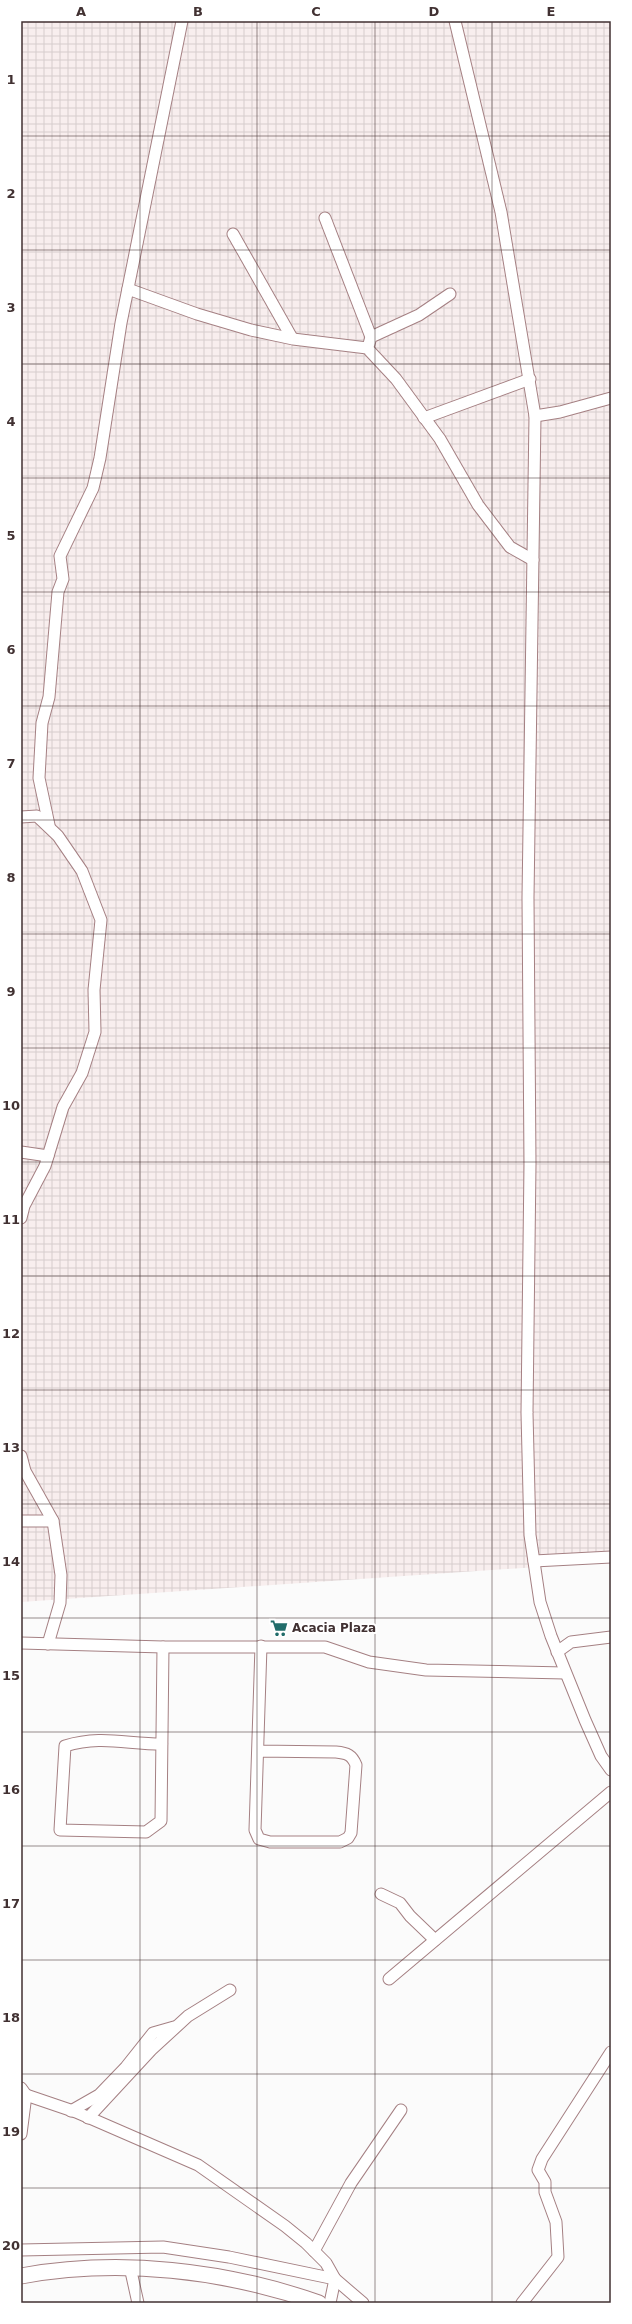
<svg xmlns="http://www.w3.org/2000/svg" width="632" height="2324" font-family="'DejaVu Sans',sans-serif">
<style>
.industrial{fill:url(#industrial-grid)}
.lines{fill:none;stroke-linecap:round;stroke-linejoin:round}
.street-casing{stroke:#a58083;stroke-width:13}
.secondary-casing{stroke:#a58083;stroke-width:17}
.street{stroke:#fff;stroke-width:11}
.secondary{stroke:#fff;stroke-width:15}
.grid{fill:none;stroke:#413132;stroke-width:1;stroke-opacity:0.55}
.labels{text-anchor:middle;stroke-width:4;stroke-linejoin:round;paint-order:stroke}
.poi-label{font-size:12px;font-weight:bold;fill:#413132;stroke:#fff;text-anchor:start}
.neatline{fill:none;stroke:#413132;stroke-width:1.5}
.grid-label{font-size:13px;text-anchor:middle;font-weight:bold;fill:#413132}
</style>
<defs>
<pattern id="industrial-grid" width="8" height="8" patternUnits="userSpaceOnUse"><rect width="8" height="8" fill="#f8eeee"/><path d="M0 4h8M4 0v8" fill="none" stroke="#d6cdcd"/></pattern>
</defs>
<rect width="100%" height="100%" fill="#fbfbfb"/>
<!-- industrial -->
<polygon class="industrial" points="21,21 611,21 611,1562 21,1602"/>
<g class="lines">
<!-- street casing -->
<g class="street-casing">
<g id="street">
<polyline points="455,21 501,212 535,416 528,898 530,1164 527,1413 530,1535 540,1602 551,1636 585,1720 601,1756 611,1770"/>
<polyline points="325,218 371,337"/>
<polyline points="233,234 292,338"/>
<polyline points="128,289 197,314 251,330 293,339 367,348 396,379 440,439 478,505 510,547 533,560"/>
<polyline points="369,344 371,337 419,315 450,294"/>
<polyline points="535,416 560,412 611,398"/>
<polyline points="424,418 530,379"/>
<polyline points="21,817 37,816 58,836 82,871 101,920 94,990 95,1032 82,1073 63,1107 45,1166 24,1206 21,1218"/>
<polyline points="49,825 39,778 42,723 49,697 58,592 63,579 60,556 93,488 100,458 121,323 182,21"/>
<polyline points="21,1152 48,1156"/>
<polyline points="21,1456 25,1471 53,1521 61,1575 60,1603 48,1644"/>
<polyline points="21,1521 53,1521"/>
<polyline points="534,1561 611,1557"/>
<polyline points="21,1643 163,1647 325,1647 369,1662 426,1670 565,1673"/>
<polyline points="557,1652 571,1642 611,1637"/>
<path d="M162,1744C126,1744 101,1735 65,1746L60,1830L146,1832L161,1821L163,1647"/>
<path d="M258,1751L336,1752C347,1753 352,1755 356,1765L351,1833L348,1838L340,1842H270L259,1839L255,1830L261,1646"/>
<polyline points="381,1894 400,1903 410,1916 435,1940"/>
<polyline points="389,1979 611,1792"/>
<polyline points="21,2088 26,2095 21,2134"/>
<polyline points="26,2095 76,2112 198,2165 285,2226 306,2243 326,2263 335,2279 330,2303"/>
<polyline points="71,2111 99,2095 126,2067 153,2033 174,2027"/>
<polyline points="88,2118 151,2050 188,2016 230,1990"/>
<polyline points="21,2250 163,2247 229,2257 335,2279 363,2303"/>
<polyline points="314,2251 351,2183 401,2110"/>
<polyline points="130,2267 138,2303"/>
<polyline points="522,2303 558,2257 556,2222 545,2192 545,2182 538,2170 542,2159 611,2052"/>
</g>
</g>
<!-- secondary casing -->
<g class="secondary-casing">
<path id="secondary" d="M21,2276C120,2258 224,2270 319,2303"/>
</g>
<!-- street -->
<use href="#street" class="street"/>
<!-- secondary -->
<use href="#secondary" class="secondary"/>
</g>
<!-- grid -->
<path class="grid" d="M140,21V2303M257,21V2303M375,21V2303M492,21V2303M21,136H611M21,250H611M21,364H611M21,478H611M21,592H611M21,706H611M21,820H611M21,934H611M21,1048H611M21,1162H611M21,1276H611M21,1390H611M21,1504H611M21,1618H611M21,1732H611M21,1846H611M21,1960H611M21,2074H611M21,2188H611"/>
<!-- icons -->
<defs>
<g id="supermarket-bare" transform="scale(1.38)"><path d="M-6-5.5h2.5l.6 2H6L4.5 2H-2.5L-4.4-4H-6ZM-1.5 3.2a1.3 1.3 0 1 0 .1 0ZM3 3.2a1.3 1.3 0 1 0 .1 0Z" fill="#216c6a" stroke="#fff" stroke-width="2.5" paint-order="stroke"/></g>
</defs>
<g fill-rule="evenodd">
<use href="#supermarket-bare" x="279" y="1628"/>
</g>
<g class="labels">
<!-- poi labels -->
<g class="poi-label">
<text x="292" y="1632">Acacia Plaza</text>
</g>
</g>
<!-- border -->
<rect width="632" height="2324" fill="none" stroke="#ffffff" stroke-width="44"/>
<rect x="22" y="22" width="588" height="2280" class="neatline"/>
<g class="grid-label">
<text x="81" y="16">A</text>
<text x="198" y="16">B</text>
<text x="316" y="16">C</text>
<text x="434" y="16">D</text>
<text x="551" y="16">E</text>
<text x="11" y="84">1</text>
<text x="11" y="198">2</text>
<text x="11" y="312">3</text>
<text x="11" y="426">4</text>
<text x="11" y="540">5</text>
<text x="11" y="654">6</text>
<text x="11" y="768">7</text>
<text x="11" y="882">8</text>
<text x="11" y="996">9</text>
<text x="11" y="1110">10</text>
<text x="11" y="1224">11</text>
<text x="11" y="1338">12</text>
<text x="11" y="1452">13</text>
<text x="11" y="1566">14</text>
<text x="11" y="1680">15</text>
<text x="11" y="1794">16</text>
<text x="11" y="1908">17</text>
<text x="11" y="2022">18</text>
<text x="11" y="2136">19</text>
<text x="11" y="2250">20</text>
</g>
</svg>
